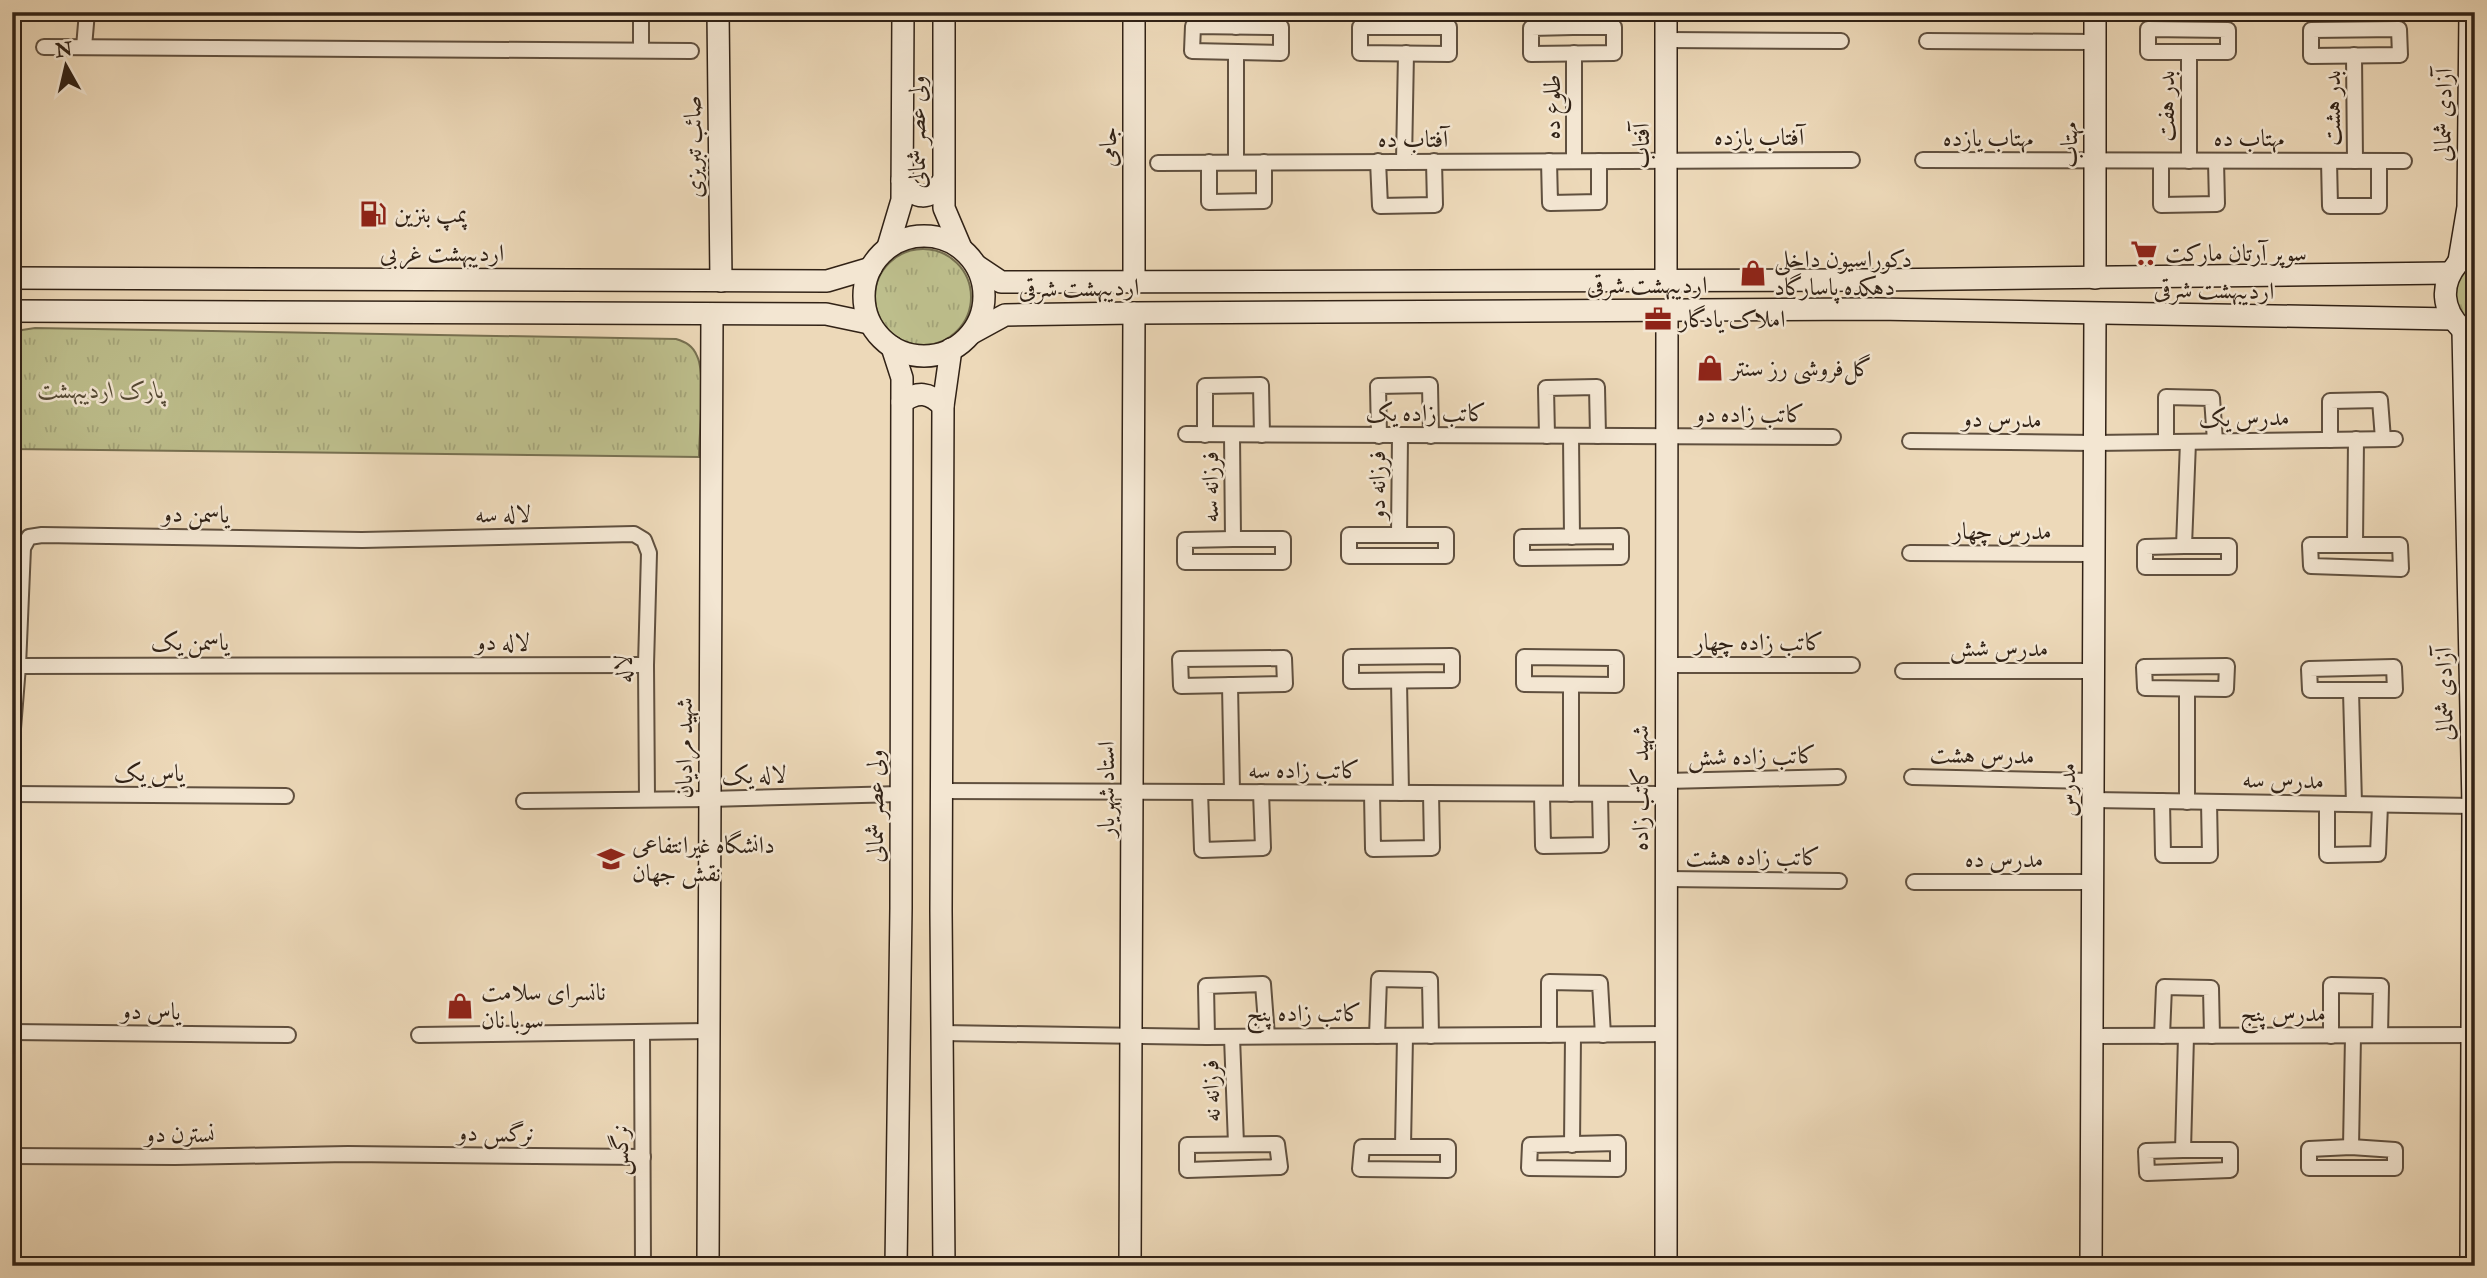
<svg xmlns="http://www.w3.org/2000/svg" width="2487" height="1278" font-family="'IM FELL Double Pica',Amiri,serif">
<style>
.grass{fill:url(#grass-tufts);stroke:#777051;stroke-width:2}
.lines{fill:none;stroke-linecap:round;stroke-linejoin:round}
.street-casing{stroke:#60503f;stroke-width:18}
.secondary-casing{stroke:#312216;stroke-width:24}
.street{stroke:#f3e6d2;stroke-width:14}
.secondary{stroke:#f3e6d2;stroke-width:21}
.labels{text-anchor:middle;stroke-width:5;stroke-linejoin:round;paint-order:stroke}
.street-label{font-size:24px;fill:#312216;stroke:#f3e6d2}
.poi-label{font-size:24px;fill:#312216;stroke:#f3e6d2;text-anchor:start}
.park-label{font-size:24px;font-style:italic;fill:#544934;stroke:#f3e6d2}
</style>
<defs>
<pattern id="grass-tufts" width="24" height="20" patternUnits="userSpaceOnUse" patternTransform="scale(1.75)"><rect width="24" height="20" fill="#bdbe8c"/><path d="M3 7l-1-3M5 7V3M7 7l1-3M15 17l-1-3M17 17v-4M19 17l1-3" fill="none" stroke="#a3a378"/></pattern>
</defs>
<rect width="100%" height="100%" fill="#edd9b9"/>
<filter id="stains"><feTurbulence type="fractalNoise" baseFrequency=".00286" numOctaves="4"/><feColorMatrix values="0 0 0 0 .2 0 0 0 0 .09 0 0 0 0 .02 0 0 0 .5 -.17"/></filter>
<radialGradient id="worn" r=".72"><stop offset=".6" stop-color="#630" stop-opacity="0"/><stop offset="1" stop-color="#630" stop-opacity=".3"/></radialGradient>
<!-- grass -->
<g class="grass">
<circle cx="923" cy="297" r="48"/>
<path d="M2475,261V327C2448,313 2448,275 2475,261Z"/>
<path d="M35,328L676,339C686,342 693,346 697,356C706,374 699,434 699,457L12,449V335L22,330Z"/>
</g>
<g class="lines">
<!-- street casing -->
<g class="street-casing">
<g id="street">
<polygon points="1193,26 1281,27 1281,53 1192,51"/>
<polyline points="1236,27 1236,12"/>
<polygon points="1360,27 1449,27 1449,54 1360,53"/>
<polyline points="1406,27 1406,12"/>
<polygon points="1573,27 1614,27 1614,53 1531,54 1531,28"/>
<polyline points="1573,27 1573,12"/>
<polygon points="2148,29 2228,30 2228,52 2148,52"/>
<polygon points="2399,29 2400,55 2311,56 2311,30"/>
<polyline points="1666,40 1841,41"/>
<polyline points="1927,41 2095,42"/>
<polyline points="44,47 691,51"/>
<polyline points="84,47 87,12"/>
<polyline points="641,50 641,12"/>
<polyline points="1574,53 1574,161"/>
<polyline points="2354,55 2355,161"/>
<polyline points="1923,160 2404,161"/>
<polyline points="1378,161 1380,206 1435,205 1434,161"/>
<polyline points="1404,161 1406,53"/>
<polyline points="1549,161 1550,203 1599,202 1599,161"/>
<polyline points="2161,161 2161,205 2217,204 2216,161"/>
<polyline points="2189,161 2189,52"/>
<polyline points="2329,161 2330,206 2379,206 2379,161"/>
<polyline points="1209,162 1209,202 1264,201 1264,162"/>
<polyline points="1236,162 1236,52"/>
<polyline points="1158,163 1852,160"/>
<polyline points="1186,434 1833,437"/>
<polyline points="1205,435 1205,386 1261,385 1262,435"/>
<polyline points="1232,435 1233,539"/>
<polyline points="1379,436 1378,386 1430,385 1431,436"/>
<polyline points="1547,436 1546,388 1597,387 1598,436"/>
<polyline points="1571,436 1572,537"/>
<polyline points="2330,440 2330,401 2380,400 2383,439"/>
<polyline points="1910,441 2094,443 2395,439"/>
<polyline points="2166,442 2166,397 2212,398 2215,441"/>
<rect x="1349" y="535" width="97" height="21"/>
<polyline points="1399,535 1400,436"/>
<polygon points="1621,536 1621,557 1522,558 1522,537"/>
<polygon points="1233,539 1283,539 1283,562 1185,562 1185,540"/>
<polygon points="2310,545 2400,545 2401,569 2311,566"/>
<polyline points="2355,545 2356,439"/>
<polygon points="2184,546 2229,546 2229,567 2145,567 2145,547"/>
<polyline points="2184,546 2188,442"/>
<polyline points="1910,553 2094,554"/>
<polygon points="1452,656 1452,680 1351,681 1351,657"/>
<polygon points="1524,657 1616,658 1616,685 1524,684"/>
<polygon points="1284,658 1285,684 1181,686 1180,659"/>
<polyline points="1666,665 1852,665"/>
<polyline points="18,666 646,665"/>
<polygon points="2227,666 2226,689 2145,688 2144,667"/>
<polygon points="2394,667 2395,690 2310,690 2309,669"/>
<polyline points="1903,671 2094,671"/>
<polyline points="1399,681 1401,793"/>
<polyline points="1230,685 1232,792"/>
<polyline points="1571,685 1571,794"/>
<polyline points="2351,691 2354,804"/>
<polyline points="12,741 18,666 23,548 29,537 42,535 362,540 634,534 644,540 649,553 646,665 647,799"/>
<polyline points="1912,777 2093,781"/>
<polyline points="1666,781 1838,777"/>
<polyline points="942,791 1666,794"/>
<polyline points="1200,792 1202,850 1263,848 1261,792"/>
<polyline points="1372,793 1373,849 1432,848 1431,793"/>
<polyline points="12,794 286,796"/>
<polyline points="1542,794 1543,846 1601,845 1600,794"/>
<polyline points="2093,800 2473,806"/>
<polyline points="524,801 709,799 901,794"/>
<polyline points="2162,801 2163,855 2210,855 2209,802"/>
<polyline points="2187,802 2187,689"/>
<polyline points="2327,804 2327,855 2378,854 2380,805"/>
<polyline points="1666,879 1839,881"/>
<polyline points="1914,882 2093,882"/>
<polyline points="12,1032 288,1035"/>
<polyline points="943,1033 1207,1037 1666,1034"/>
<polyline points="642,1034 643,1266"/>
<polyline points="419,1035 708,1031"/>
<polyline points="1549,1035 1549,982 1600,983 1603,1035"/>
<polyline points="1377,1036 1379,979 1430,980 1431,1036"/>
<polyline points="2093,1036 2473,1035"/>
<polyline points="2162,1036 2164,987 2211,988 2212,1036"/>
<polyline points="2331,1036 2331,985 2381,986 2380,1035"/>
<polyline points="1207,1037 1206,986 1263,984 1267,1036"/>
<polyline points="1232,1037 1236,1144"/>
<polygon points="1618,1143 1618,1169 1529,1168 1530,1145"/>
<polygon points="1277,1144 1280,1167 1187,1170 1187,1145"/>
<polyline points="1572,1145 1573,1035"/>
<polyline points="1403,1146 1405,1036"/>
<polygon points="1362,1147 1448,1147 1448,1170 1360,1169"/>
<polygon points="2351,1147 2395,1150 2395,1168 2309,1168 2309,1149"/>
<polyline points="2351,1147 2353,1036"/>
<polygon points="2183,1150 2230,1150 2230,1170 2147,1173 2146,1151"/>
<polyline points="2183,1150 2186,1036"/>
<polyline points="12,1156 175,1157 348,1154 643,1157"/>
</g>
</g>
<!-- secondary casing -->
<g class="secondary-casing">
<g id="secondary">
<polyline points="718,12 721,281"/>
<polyline points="944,12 944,208 961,248"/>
<polyline points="1134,12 1134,282"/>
<path d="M902,180C915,201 930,201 943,181"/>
<circle cx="924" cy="296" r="60"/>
<polyline points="888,247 902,200 903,12"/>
<polyline points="2459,261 2468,207 2470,12"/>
<path d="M2457,264C2440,285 2442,309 2461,328"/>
<polyline points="977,266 1001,282 1879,280 2449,273"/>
<polyline points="12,278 827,281 871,268"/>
<polyline points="2095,278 2095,12"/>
<polyline points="1666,280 1666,12"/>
<polyline points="12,311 826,314 869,323"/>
<polyline points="2463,331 2473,806 2471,1266"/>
<polyline points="972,333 1005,315 1134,313 1876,309 2452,319"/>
<polyline points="892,347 902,378 901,908 896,1266"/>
<path d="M902,402C918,391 929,392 943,406"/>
<polyline points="708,1266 712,314"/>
<polyline points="944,1266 941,911 943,406 951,349"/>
<polyline points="1130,1266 1134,313"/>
<polyline points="1666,1266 1667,311"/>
<polyline points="2091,1266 2095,314"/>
</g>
</g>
<!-- street -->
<use href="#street" class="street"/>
<!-- secondary -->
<use href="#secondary" class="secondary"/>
</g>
<!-- icons -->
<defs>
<g id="fuel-bare" transform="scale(2.1)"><path d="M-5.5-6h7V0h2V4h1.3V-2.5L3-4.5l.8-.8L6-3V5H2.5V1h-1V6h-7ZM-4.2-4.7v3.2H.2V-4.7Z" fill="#8f2418" stroke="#f3e6d2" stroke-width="2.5" paint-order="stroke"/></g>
<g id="supermarket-bare" transform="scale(2.1)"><path d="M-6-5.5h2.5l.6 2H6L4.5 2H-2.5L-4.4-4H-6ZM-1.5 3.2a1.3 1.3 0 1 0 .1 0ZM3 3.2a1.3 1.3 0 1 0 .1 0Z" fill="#8f2418" stroke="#f3e6d2" stroke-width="2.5" paint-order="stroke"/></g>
<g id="shop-bare" transform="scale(2.1)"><path d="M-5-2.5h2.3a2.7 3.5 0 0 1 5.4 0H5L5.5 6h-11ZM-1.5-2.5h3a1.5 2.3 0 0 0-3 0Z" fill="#8f2418" stroke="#f3e6d2" stroke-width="2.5" paint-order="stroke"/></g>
<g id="office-bare" transform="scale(2.1)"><path d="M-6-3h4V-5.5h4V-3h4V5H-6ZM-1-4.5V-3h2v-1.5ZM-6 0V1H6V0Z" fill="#8f2418" stroke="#f3e6d2" stroke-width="2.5" paint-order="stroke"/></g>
<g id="university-bare" transform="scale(2.1)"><path d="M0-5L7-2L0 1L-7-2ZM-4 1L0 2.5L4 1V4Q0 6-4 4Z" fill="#8f2418" stroke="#f3e6d2" stroke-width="2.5" paint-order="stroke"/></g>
</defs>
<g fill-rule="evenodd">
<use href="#fuel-bare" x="373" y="214"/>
<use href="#supermarket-bare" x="2144" y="253"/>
<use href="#shop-bare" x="1753" y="273"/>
<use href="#office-bare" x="1658" y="319"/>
<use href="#shop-bare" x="1710" y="368"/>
<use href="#university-bare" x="611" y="859"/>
<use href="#shop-bare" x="460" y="1006"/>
</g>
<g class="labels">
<!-- street labels -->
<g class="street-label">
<text transform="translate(2166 106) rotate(-90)" y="8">بدر هفت</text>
<text transform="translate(1552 107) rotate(-90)" y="8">طلوع ده</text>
<text transform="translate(2332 108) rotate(-90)" y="8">بدر هشت</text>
<text transform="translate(2443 115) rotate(-89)" y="8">آزادی شمالی</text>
<text transform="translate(917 132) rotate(-90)" y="8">ولی عصر شمالی</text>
<text x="1759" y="145">آفتاب یازده</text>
<text x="1988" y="146">مهتاب یازده</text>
<text x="2249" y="146">مهتاب ده</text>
<text x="1413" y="147">آفتاب ده</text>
<text transform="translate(2069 145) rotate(-90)" y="8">مهتاب</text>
<text transform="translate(1641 146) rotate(-90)" y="8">آفتاب</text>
<text transform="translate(693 147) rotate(-91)" y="8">صائب تبریزی</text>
<text transform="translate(1108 147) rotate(-90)" y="8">جامی</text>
<text x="442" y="261">اردیبهشت غربی</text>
<text x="1647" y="293">اردیبهشت شرقی</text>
<text transform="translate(1079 288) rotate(-1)" y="8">اردیبهشت شرقی</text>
<text transform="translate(2214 290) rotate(1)" y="8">اردیبهشت شرقی</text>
<text x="1426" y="421">کاتب زاده یک</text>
<text x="1750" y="422">کاتب زاده دو</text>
<text transform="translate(2244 418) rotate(-1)" y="8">مدرس یک</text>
<text transform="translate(2002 419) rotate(1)" y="8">مدرس دو</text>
<text transform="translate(1377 485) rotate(-90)" y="8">فرزانه دو</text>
<text transform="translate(1210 487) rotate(-90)" y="8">فرزانه سه</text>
<text transform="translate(196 514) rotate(1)" y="8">یاسمن دو</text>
<text transform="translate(503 514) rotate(-1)" y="8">لاله سه</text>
<text x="2002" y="539">مدرس چهار</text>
<text x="190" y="650">یاسمن یک</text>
<text x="503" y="650">لاله دو</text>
<text x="1759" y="650">کاتب زاده چهار</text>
<text x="1999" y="656">مدرس شش</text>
<text transform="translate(623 669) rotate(-90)" y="8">لاله</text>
<text transform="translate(2444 694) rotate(-91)" y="8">آزادی شمالی</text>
<text transform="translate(684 748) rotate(-90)" y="8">شهید مرادیان</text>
<text transform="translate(1982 755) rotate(1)" y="8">مدرس هشت</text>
<text transform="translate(1752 756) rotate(-1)" y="8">کاتب زاده شش</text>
<text x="1304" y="778">کاتب زاده سه</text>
<text x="149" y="781">یاس یک</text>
<text transform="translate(754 775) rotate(-2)" y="8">لاله یک</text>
<text transform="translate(2283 780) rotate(1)" y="8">مدرس سه</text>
<text transform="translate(1640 788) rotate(-90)" y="8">شهید کاتب زاده</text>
<text transform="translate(1106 789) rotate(-90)" y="8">استاد شهریار</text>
<text transform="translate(2067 790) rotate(-90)" y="8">مدرس</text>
<text transform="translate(875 806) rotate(-90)" y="8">ولی عصر شمالی</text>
<text x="1753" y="865">کاتب زاده هشت</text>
<text x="2004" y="867">مدرس ده</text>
<text transform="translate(151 1011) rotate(1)" y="8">یاس دو</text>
<text x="1304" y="1021">کاتب زاده پنج</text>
<text x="2283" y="1021">مدرس پنج</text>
<text transform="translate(1211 1091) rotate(-92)" y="8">فرزانه نه</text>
<text transform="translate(496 1133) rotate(1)" y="8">نرگس دو</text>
<text x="180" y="1142">نسترن دو</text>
<text transform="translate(620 1150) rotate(-90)" y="8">نرگس</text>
</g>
<!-- poi labels -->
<g class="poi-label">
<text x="394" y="222">پمپ بنزین</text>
<text x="2165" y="261">سوپر آرتان مارکت</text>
<text x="1774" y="267">دکوراسیون داخلی<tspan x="1774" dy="28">دهکده پاسارگاد</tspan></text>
<text x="1679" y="327">املاک یادگار</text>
<text x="1731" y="376">گل‌فروشی رز سنتر</text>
<text x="632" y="853">دانشگاه غیرانتفاعی<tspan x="632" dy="28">نقش جهان</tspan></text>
<text x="481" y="1000">نانسرای سلامت<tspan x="481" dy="28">سوبا نان</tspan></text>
</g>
<!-- park labels -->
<g class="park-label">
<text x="101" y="398">پارک اردیبهشت</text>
</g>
</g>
<!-- margin -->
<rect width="2487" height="1278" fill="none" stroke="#edd9b9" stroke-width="42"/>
<rect x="14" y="14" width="2459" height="1250" fill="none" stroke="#312216" stroke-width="3.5"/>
<rect x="21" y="21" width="2445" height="1236" fill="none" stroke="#312216" stroke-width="2"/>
<!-- north arrow -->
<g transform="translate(66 66) rotate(352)" stroke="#f3e6d2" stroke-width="5" paint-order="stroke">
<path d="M0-5L12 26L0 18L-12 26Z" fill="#312216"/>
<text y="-10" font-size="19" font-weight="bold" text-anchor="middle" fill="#312216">N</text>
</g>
<rect width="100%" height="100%" filter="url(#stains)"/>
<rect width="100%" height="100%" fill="url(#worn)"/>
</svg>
